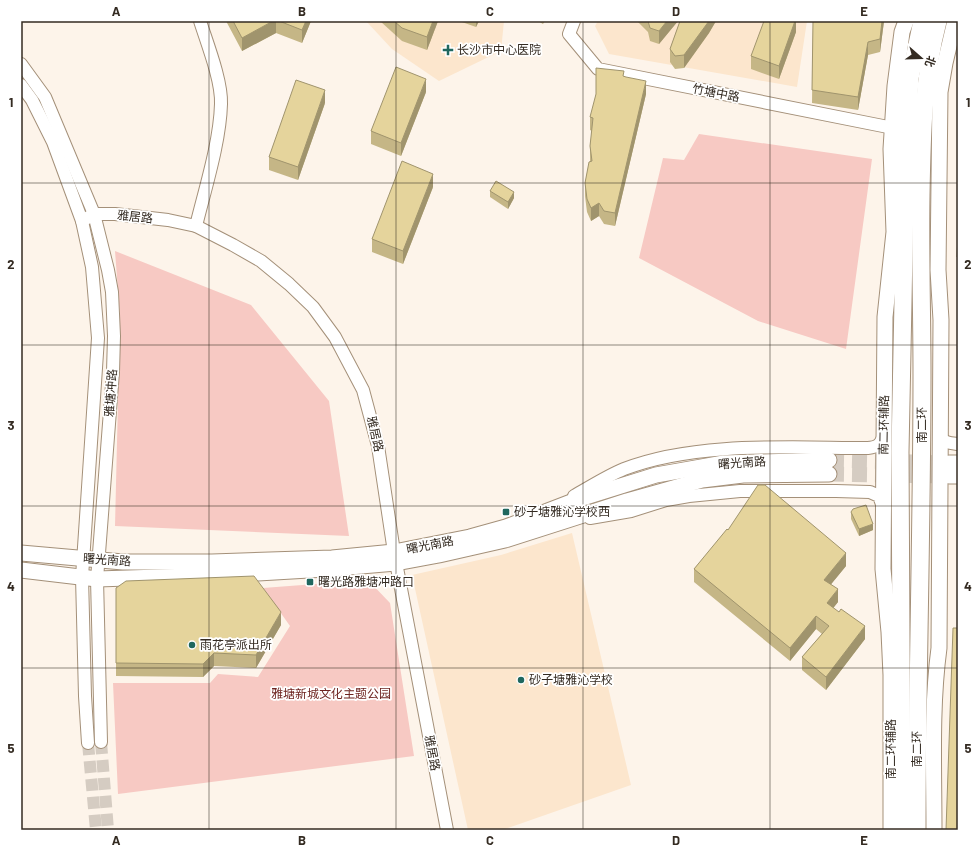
<svg xmlns="http://www.w3.org/2000/svg" width="979" height="851" font-family="Barlow,'Noto Sans SC',sans-serif">
<style>
.built{fill:#fce6cd}
.green{fill:#f7c9c3}
.lines{fill:none;stroke-linecap:round;stroke-linejoin:round}
.minor-tunnel{stroke:#d5ccc2;stroke-width:12;stroke-dasharray:12 6;stroke-linecap:butt}
.major-tunnel{stroke:#d5ccc2;stroke-width:15;stroke-dasharray:15 8;stroke-linecap:butt}
.minor-casing{stroke:#a49079;stroke-width:14}
.major-casing{stroke:#a49079;stroke-width:17}
.highway-casing{stroke:#a49079;stroke-width:19}
.minor{stroke:#fff;stroke-width:12}
.major{stroke:#fff;stroke-width:15}
.highway{stroke:#fff;stroke-width:17}
.wall{fill:#c5b686}
.shaded-wall{fill:#a0946d}
.building{fill:#e5d49c;stroke:#a0946d}
.grid{fill:none;stroke:#342b22;stroke-width:1;stroke-opacity:0.55}
.poi-dot{fill:#1f675e;stroke:#fff;stroke-width:1.5}
.labels{text-anchor:middle;stroke-width:3.5;stroke-linejoin:round;paint-order:stroke}
.poi-label{font-size:12px;fill:#342b22;stroke:#fff;text-anchor:start}
.street-label{font-size:12px;fill:#342b22;stroke:#fff}
.park-label{font-size:12px;fill:#6e2420;stroke:#fff}
.neatline{fill:none;stroke:#342b22;stroke-width:1.5}
.grid-label{font-size:13px;text-anchor:middle;font-weight:bold;fill:#342b22}
</style>
<rect width="100%" height="100%" fill="#fdf4ea"/>
<!-- built -->
<g class="built">
<polygon points="366,21 504,21 501,51 439,81 392,49"/>
<polygon points="598,21 807,21 797,87 609,54 595,26"/>
<polygon points="572,533 631,785 502,830 468,830 412,575 501,555"/>
</g>
<!-- green -->
<g class="green">
<polygon points="699,134 872,159 846,349 758,321 639,258 663,158 684,160"/>
<polygon points="115,251 251,305 329,401 349,536 115,526 120,317"/>
<polygon points="368,580 390,603 414,756 118,794 113,683 210,683 218,674 258,677 290,626 263,588"/>
</g>
<g class="lines">
<!-- minor-tunnel -->
<g class="minor-tunnel">
<polyline points="101,742 108,830"/>
<polyline points="88,743 96,830"/>
</g>
<!-- major-tunnel -->
<g class="major-tunnel">
<polyline points="829,460 949,463"/>
<polyline points="829,474 949,476"/>
</g>
<!-- minor casing -->
<g class="minor-casing">
<g id="minor">
<polyline points="574,21 569,34 598,69 893,128"/>
<polyline points="21,64 45,97 94,214 108,270 112,292 114,336 113,372 97,579 101,742"/>
<polyline points="21,85 32,100 53,142 82,221 92,267 98,338 82,577 85,696 88,743"/>
<polyline points="82,221 94,214 115,214 168,220 196,226 233,245 261,261 289,284 313,307 335,337 363,390 378,446 394,552 447,830"/>
<path d="M196,226C205,189 220,142 221,104C222,81 207,43 200,21"/>
<path d="M939,437C945,443 950,443 958,444"/>
<path d="M574,496C590,487 607,476 624,469C696,441 793,448 868,448C878,447 881,444 884,435"/>
<polyline points="590,518 631,511 666,500 689,496 740,491 836,491 870,492 879,496 883,507"/>
</g>
</g>
<!-- major casing -->
<g class="major-casing">
<g id="major">
<polyline points="949,463 958,463"/>
<polyline points="949,476 958,476"/>
<polyline points="21,553 123,562 212,562 332,558 394,552 470,537 506,527 579,499 656,475 724,463 829,460"/>
<polyline points="21,570 97,579 223,575 326,569 396,563 439,555 505,540 627,501 702,480 743,475 829,474"/>
<polyline points="891,830 891,675 889,632 883,569 885,317 894,232 891,149 895,86 902,32 906,21"/>
<path d="M934,830C934,769 931,708 939,648L941,320L938,270L940,92L945,63L955,21"/>
</g>
</g>
<!-- highway casing -->
<g class="highway-casing">
<g id="highway">
<polyline points="902,830 900,452 906,149 910,78 922,21"/>
<path d="M917,830C917,678 922,526 922,374C922,314 920,254 921,195C922,136 923,78 938,21"/>
</g>
</g>
<!-- minor -->
<use href="#minor" class="minor"/>
<!-- major -->
<use href="#major" class="major"/>
<!-- highway -->
<use href="#highway" class="highway"/>
</g>
<!-- wall -->
<g class="wall">
<polygon points="226,21 311,21 302,43 276,33 242,51"/>
<polygon points="380,21 438,21 427,50 402,41"/>
<polygon points="459,21 479,21 476,27"/>
<polygon points="538,21 545,21 543,24"/>
<polygon points="637,21 678,21 659,44 650,41 648,32"/>
<polygon points="680,21 716,21 709,33 684,68 675,69 670,62 670,49"/>
<polygon points="796,21 796,32 779,79 751,69 751,56"/>
<polygon points="813,21 884,21 880,52 868,55 858,110 812,103"/>
<polygon points="624,76 646,94 615,226 604,224 599,216 591,221 587,212 585,196 585,183 590,162 590,146 592,131 590,130 590,117"/>
<polygon points="426,92 401,156 371,144 371,131"/>
<polygon points="325,103 298,180 269,170 269,157"/>
<polygon points="433,187 403,264 372,252 372,239"/>
<polygon points="490,191 514,198 508,209 490,197"/>
<polygon points="958,236 958,270 957,270 957,257"/>
<polygon points="851,512 873,530 859,536 851,519"/>
<polygon points="728,530 846,566 831,584 838,602 833,608 865,639 826,690 802,670 802,657 822,634 816,629 790,661 694,582 694,569"/>
<polygon points="116,588 281,625 256,668 214,666 203,677 116,676"/>
</g>
<!-- shaded-wall -->
<g class="shaded-wall">
<polygon points="273,21 276,21 276,33 242,51 242,38"/>
<polygon points="306,21 311,21 302,43 302,30"/>
<polygon points="433,21 438,21 427,50 427,37"/>
<polygon points="476,21 479,21 476,27"/>
<polygon points="667,21 678,21 659,44 659,31"/>
<polygon points="709,21 716,21 709,33 684,68 684,55"/>
<polygon points="795,21 796,21 796,32 779,79 779,66"/>
<polygon points="882,21 884,21 880,52 880,39"/>
<polygon points="868,42 868,55 858,110 858,97"/>
<polygon points="426,79 426,92 401,156 401,143"/>
<polygon points="646,81 646,94 615,226 615,213"/>
<polygon points="325,90 325,103 298,180 298,167"/>
<polygon points="433,174 433,187 403,264 403,251"/>
<polygon points="514,192 514,198 508,209 508,202"/>
<polygon points="599,203 599,216 591,221 591,208"/>
<polygon points="873,524 873,530 859,536 859,529"/>
<polygon points="846,553 846,566 824,593 824,580"/>
<polygon points="838,589 838,602 827,616 827,603"/>
<polygon points="281,612 281,625 256,668 256,655"/>
<polygon points="816,616 816,629 790,661 790,648"/>
<polygon points="865,626 865,639 826,690 826,677"/>
<polygon points="214,653 214,666 203,677 203,664"/>
</g>
<!-- building -->
<g class="building">
<polygon points="233,21 273,21 242,38"/>
<polygon points="279,21 306,21 302,30"/>
<polygon points="394,21 433,21 427,37 402,28"/>
<polygon points="648,21 667,21 659,31 650,28"/>
<polygon points="680,21 709,21 684,55 675,56 670,49"/>
<polygon points="764,21 795,21 779,66 751,56"/>
<polygon points="813,21 882,21 880,39 868,42 858,97 812,90"/>
<polygon points="396,67 426,79 401,143 371,131"/>
<polygon points="596,68 624,71 623,76 626,77 646,81 615,213 604,211 599,203 591,208 587,199 585,183 589,162 592,161 590,146 593,118 590,117 596,94"/>
<polygon points="296,80 325,90 298,167 269,157"/>
<polygon points="402,161 433,174 403,251 372,239"/>
<polygon points="496,181 514,192 508,202 490,191"/>
<polygon points="958,236 958,257 957,257"/>
<polygon points="758,485 765,485 846,553 824,580 838,589 827,603 839,612 841,609 865,626 826,677 802,657 829,626 816,616 790,648 694,569 727,529 728,530"/>
<polygon points="866,505 873,524 859,529 851,512 853,509"/>
<polygon points="254,576 281,612 256,655 214,653 203,664 116,663 116,588 126,581"/>
<polygon points="953,628 958,628 958,830 946,830"/>
</g>
<!-- grid -->
<path class="grid" d="M209,21V830M396,21V830M583,21V830M770,21V830M21,183H958M21,345H958M21,506H958M21,668H958"/>
<!-- markers -->
<g class="poi-dot">
<path d="M446 44h4v4h4v4h-4v4h-4v-4h-4v-4h4z"/>
<rect x="502" y="508" width="8" height="8" rx="2"/>
<rect x="306" y="578" width="8" height="8" rx="2"/>
<circle cx="192" cy="645" r="4"/>
<circle cx="521" cy="680" r="4"/>
</g>
<g class="labels">
<!-- poi labels -->
<g class="poi-label">
<text x="457" y="54">长沙市中心医院</text>
<text x="514" y="516">砂子塘雅沁学校西</text>
<text x="318" y="586">曙光路雅塘冲路口</text>
<text x="200" y="649">雨花亭派出所</text>
<text x="529" y="684">砂子塘雅沁学校</text>
</g>
<!-- street labels -->
<g class="street-label">
<text transform="translate(716 93) rotate(11)" y="4">竹塘中路</text>
<text transform="translate(135 217) rotate(6)" y="4">雅居路</text>
<text transform="translate(111 393) rotate(-86)" y="4">雅塘冲路</text>
<text transform="translate(884 425) rotate(-89)" y="4">南二环辅路</text>
<text transform="translate(922 425) rotate(-90)" y="4">南二环</text>
<text transform="translate(375 434) rotate(77)" y="4">雅居路</text>
<text transform="translate(742 463) rotate(-4)" y="4">曙光南路</text>
<text transform="translate(430 545) rotate(-11)" y="4">曙光南路</text>
<text transform="translate(107 560) rotate(4)" y="4">曙光南路</text>
<text transform="translate(891 749) rotate(-90)" y="4">南二环辅路</text>
<text transform="translate(917 749) rotate(-90)" y="4">南二环</text>
<text transform="translate(432 753) rotate(79)" y="4">雅居路</text>
</g>
<!-- park labels -->
<g class="park-label">
<text x="331" y="698">雅塘新城文化主题公园</text>
</g>
</g>
<!-- border -->
<rect width="979" height="851" fill="none" stroke="#ffffff" stroke-width="44"/>
<!-- north arrow -->
<g transform="translate(921 58) rotate(110)" stroke="#ffffff" stroke-width="3" paint-order="stroke">
<path d="M0-3L7 15L0 10L-7 15Z" fill="#342b22"/>
<text y="-6" font-size="11" font-weight="bold" text-anchor="middle" fill="#342b22">北</text>
</g>
<rect x="22" y="22" width="935" height="807" class="neatline"/>
<g class="grid-label">
<text x="116" y="16">A</text>
<text x="302" y="16">B</text>
<text x="490" y="16">C</text>
<text x="676" y="16">D</text>
<text x="864" y="16">E</text>
<text x="11" y="107">1</text>
<text x="968" y="107">1</text>
<text x="11" y="269">2</text>
<text x="968" y="269">2</text>
<text x="11" y="430">3</text>
<text x="968" y="430">3</text>
<text x="11" y="591">4</text>
<text x="968" y="591">4</text>
<text x="11" y="753">5</text>
<text x="968" y="753">5</text>
<text x="116" y="845">A</text>
<text x="302" y="845">B</text>
<text x="490" y="845">C</text>
<text x="676" y="845">D</text>
<text x="864" y="845">E</text>
</g>
</svg>
